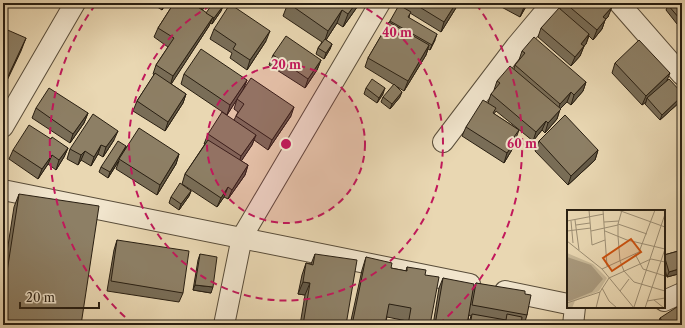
<svg xmlns="http://www.w3.org/2000/svg" width="685" height="328" font-family="'Libre Caslon Text',serif">
<style>
.lines{fill:none;stroke-linecap:round;stroke-linejoin:round}
.minor-casing{stroke:#594d3a;stroke-width:22}
.minor{stroke:#f1e5cd;stroke-width:20}
.wall{fill:#796d57;stroke:#291f12}
.shaded-wall{fill:#635947;stroke:#291f12}
.building{fill:#8d7f65;stroke:#291f12}
.ring{fill:none;stroke:#c2185b;stroke-width:2;stroke-dasharray:7 5}
.inset-road{fill:none;stroke:#9c8d72;stroke-width:1}
.view{fill:#cb500d;fill-opacity:0.15;stroke:#cb500d;stroke-width:2}
.inset-edge{fill:none;stroke:#291f12;stroke-width:2}
.centre{fill:#c2185b;stroke:#f1e5cd;stroke-width:2}
.ring-label{font-size:12px;text-anchor:middle;font-weight:bold;fill:#c2185b;stroke:#f1e5cd;stroke-width:4;stroke-linejoin:round;paint-order:stroke}
</style>
<rect width="100%" height="100%" fill="#e9d7b2"/>
<filter id="stains"><feTurbulence type="fractalNoise" baseFrequency=".005" numOctaves="4"/><feColorMatrix values="0 0 0 0 .2 0 0 0 0 .09 0 0 0 0 .02 0 0 0 .5 -.17"/></filter>
<radialGradient id="worn" r=".72"><stop offset=".6" stop-color="#630" stop-opacity="0"/><stop offset="1" stop-color="#630" stop-opacity=".3"/></radialGradient>
<g class="lines">
<!-- minor casing -->
<g class="minor-casing">
<g id="minor">
<polyline points="619,3 682,75"/>
<polyline points="3,127 75,3"/>
<polyline points="443,142 516,46 552,3"/>
<polyline points="3,190 470,284"/>
<polyline points="505,291 568,304"/>
<polyline points="664,301 682,293"/>
<polyline points="224,325 242,237 380,3"/>
<polyline points="573,325 575,307"/>
</g>
</g>
<!-- minor -->
<use href="#minor" class="minor"/>
</g>
<!-- wall -->
<g class="wall">
<polygon points="151,3 166,3 162,10"/>
<polygon points="174,3 207,3 202,10 206,13 223,6 221,11 212,24 210,23 209,26 171,84 186,94 183,103 165,131 133,111 137,101 154,75 153,74 156,65 168,47 154,37 158,28"/>
<polygon points="288,3 360,3 343,27 337,23 326,40 332,44 330,49 324,59 316,54 318,48 322,42 283,16"/>
<polygon points="402,3 459,3 441,32 410,13 409,18 435,40 430,50 428,49 426,55 404,91 365,67 368,58 390,21 401,6"/>
<polygon points="494,3 528,3 520,17"/>
<polygon points="562,3 607,3 608,17 605,20 602,29 593,40 589,36 586,44 584,46 580,56 571,66 538,37 541,28 560,9"/>
<polygon points="668,5 682,19 677,24 666,10"/>
<polygon points="214,29 266,41 247,70 230,58 232,53 210,39"/>
<polygon points="522,51 586,82 583,91 571,105 567,102 560,109 557,119 545,133 542,130 533,141 496,111 494,114 519,130 516,138 517,138 513,148 504,163 462,136 466,127 488,103 491,94 494,91 494,90 497,81 514,69 515,65 519,60"/>
<polygon points="273,55 321,60 317,70 305,88 269,65"/>
<polygon points="615,63 668,80 682,100 660,120 645,104 646,102 642,105 612,73"/>
<polygon points="184,74 247,80 243,90 291,116 268,150 254,140 252,145 241,161 248,165 245,175 228,199 224,197 217,207 182,184 185,174 205,144 204,144 208,134 234,120 238,112 234,109 237,99 227,115 181,84"/>
<polygon points="366,88 383,94 377,103 364,94"/>
<polygon points="383,97 400,97 390,109 381,102"/>
<polygon points="36,108 88,113 84,123 70,143 32,118"/>
<polygon points="51,139 68,148 64,157 56,170 48,164 38,179 9,159 13,150"/>
<polygon points="114,140 103,157 98,154 91,166 81,160 78,165 67,159 70,149"/>
<polygon points="539,141 598,150 595,160 568,185 535,151"/>
<polygon points="126,146 125,150 179,154 176,164 157,195 116,169 119,161 108,178 99,172 101,167"/>
<polygon points="191,191 189,196 179,210 169,203 171,197"/>
<polygon points="19,194 3,325 3,278 14,207"/>
<polygon points="117,240 183,293 179,302 107,291 114,250"/>
<polygon points="682,250 682,273 667,277 664,266 664,255"/>
<polygon points="200,254 211,293 193,290 198,260"/>
<polygon points="315,254 346,325 300,325 305,295 298,294 302,275 306,263 311,264"/>
<polygon points="366,257 391,268 406,271 407,267 425,275 430,325 406,325 407,321 387,317 385,325 350,325 362,270"/>
<polygon points="443,278 473,290 476,283 525,294 527,315 524,325 521,324 521,325 468,325 471,316 469,315 467,325 433,325 439,288"/>
<polygon points="660,318 682,325 658,325"/>
</g>
<!-- shaded-wall -->
<g class="shaded-wall">
<polygon points="164,3 166,3 162,10"/>
<polygon points="206,3 207,3 198,17 200,11"/>
<polygon points="356,3 360,3 343,27 348,14"/>
<polygon points="456,3 459,3 441,32 444,22"/>
<polygon points="526,3 528,3 520,17 524,7"/>
<polygon points="223,6 221,11 212,24 214,18"/>
<polygon points="612,7 608,17 605,20 602,29 593,40 597,30 603,17"/>
<polygon points="342,10 337,23 324,43 328,31"/>
<polygon points="682,16 682,19 677,24 679,18"/>
<polygon points="213,17 209,26 170,86 173,76"/>
<polygon points="270,31 266,41 247,70 250,60"/>
<polygon points="437,34 435,40 430,50 432,45"/>
<polygon points="589,34 586,44 577,54 581,44"/>
<polygon points="26,38 21,51 3,89 3,87"/>
<polygon points="332,44 330,49 324,59 326,53"/>
<polygon points="429,45 426,55 404,91 408,81"/>
<polygon points="584,46 580,56 571,66 575,57"/>
<polygon points="321,60 317,70 305,88 308,79"/>
<polygon points="670,73 666,83 647,98 646,102 642,105 646,96"/>
<polygon points="247,80 243,90 227,115 230,105"/>
<polygon points="586,82 583,91 571,105 574,95"/>
<polygon points="385,88 383,94 377,103 379,98"/>
<polygon points="402,92 400,97 390,109 392,104"/>
<polygon points="571,92 567,102 560,109 557,119 545,133 548,123 557,113 560,104"/>
<polygon points="186,94 183,103 165,131 168,122"/>
<polygon points="682,96 682,100 660,120 662,115"/>
<polygon points="294,107 291,116 268,150 272,140"/>
<polygon points="88,113 84,123 70,143 73,134"/>
<polygon points="546,121 542,130 533,141 536,132"/>
<polygon points="118,131 114,140 103,157 106,147"/>
<polygon points="256,135 252,145 238,166 241,156"/>
<polygon points="517,138 513,148 504,163 507,153"/>
<polygon points="101,145 98,154 91,166 94,157"/>
<polygon points="126,146 124,152 108,178 110,172"/>
<polygon points="68,148 64,157 56,170 59,160"/>
<polygon points="598,150 595,160 568,185 571,176"/>
<polygon points="85,151 81,160 78,165 81,155"/>
<polygon points="179,154 176,164 157,195 160,185"/>
<polygon points="52,155 48,164 38,179 42,169"/>
<polygon points="248,165 245,175 228,199 232,190"/>
<polygon points="228,187 224,197 217,207 221,198"/>
<polygon points="191,191 189,196 179,210 181,204"/>
<polygon points="682,268 682,273 667,277 669,272"/>
<polygon points="303,282 310,283 305,295 298,294"/>
<polygon points="195,285 213,287 211,293 193,290"/>
</g>
<!-- building -->
<g class="building">
<polygon points="174,3 192,3 213,17 173,76 156,65 174,38 158,28"/>
<polygon points="192,3 206,3 201,9"/>
<polygon points="213,3 219,3 223,6 214,18 206,13"/>
<polygon points="288,3 356,3 348,14 342,10 328,31"/>
<polygon points="413,3 456,3 444,22"/>
<polygon points="516,3 526,3 524,7"/>
<polygon points="565,3 607,3 612,7 603,17 606,19 597,30"/>
<polygon points="670,3 682,3 682,16 679,18 668,5"/>
<polygon points="230,4 270,31 250,60 233,49 236,44 214,29"/>
<polygon points="399,5 411,12 408,17 437,34 432,45 390,21"/>
<polygon points="559,8 589,34 581,44 584,46 575,57 541,28"/>
<polygon points="3,14 7,16 3,24"/>
<polygon points="389,22 429,45 408,81 368,58"/>
<polygon points="3,28 26,38 3,87"/>
<polygon points="286,36 321,60 308,79 273,55"/>
<polygon points="534,37 586,82 574,95 571,92 560,104 515,65 525,53 522,51"/>
<polygon points="325,39 332,44 326,53 318,48"/>
<polygon points="639,40 670,73 646,96 615,63"/>
<polygon points="201,49 247,80 230,105 184,74"/>
<polygon points="510,66 561,109 548,123 546,121 536,132 491,94 500,83 497,81"/>
<polygon points="155,73 186,94 168,122 137,101"/>
<polygon points="251,78 294,107 272,140 236,116 244,104 237,99"/>
<polygon points="372,79 385,88 379,98 366,88"/>
<polygon points="669,79 682,93 682,96 662,115 647,98"/>
<polygon points="394,84 402,92 392,104 383,97"/>
<polygon points="49,88 88,113 73,134 36,108"/>
<polygon points="483,100 496,108 493,113 519,130 514,137 517,138 507,153 466,127"/>
<polygon points="222,112 256,135 241,156 208,134"/>
<polygon points="93,114 118,131 106,147 101,145 94,157 85,151 81,155 70,149"/>
<polygon points="565,115 598,150 571,176 539,141"/>
<polygon points="29,125 51,139 52,137 68,148 59,160 52,155 42,169 13,150"/>
<polygon points="139,128 179,154 160,185 119,159"/>
<polygon points="208,140 248,165 232,190 228,187 221,198 185,174"/>
<polygon points="118,141 126,146 110,172 101,167"/>
<polygon points="180,183 191,191 181,204 171,197"/>
<polygon points="19,194 99,206 81,325 3,325 3,298"/>
<polygon points="117,240 189,251 183,293 111,281"/>
<polygon points="682,250 682,268 669,272 664,255"/>
<polygon points="200,254 217,257 213,287 195,285"/>
<polygon points="315,254 357,260 346,325 303,325 310,283 303,282 306,263 313,265"/>
<polygon points="366,257 392,263 391,268 407,271 407,267 426,270 425,275 439,277 430,325 408,325 411,308 389,304 385,325 352,325"/>
<polygon points="443,278 474,284 467,325 435,325"/>
<polygon points="476,283 525,291 525,294 531,295 527,315 472,305"/>
<polygon points="682,306 682,325 665,325 660,318 677,307 679,309"/>
<polygon points="472,314 506,320 507,314 522,317 521,325 470,325"/>
<polygon points="593,321 621,325 592,325"/>
</g>
<!-- distance rings -->
<circle cx="286" cy="144" r="79" fill="#c2185b" fill-opacity=".12"/>
<g class="ring">
<circle cx="286" cy="144" r="79"/>
<path d="M356 3A157 157 0 1 1 216 3"/>
<path d="M134 325A236 236 0 0 1 96 4M476 4A236 236 0 0 1 438 325"/>
</g>
<!-- overview -->
<g transform="translate(567 210)">
<rect width="98" height="98" fill="#e9d7b2"/>
<path d="M0,43L26,54L40,68L32,81L8,91L5,98H0Z" fill="#c8b897"/>
<path d="M0,47L24,55L36,69L25,82L3,91H0Z" fill="#a8987c"/>
<path class="inset-road" d="M22,0L25,35L38,30M36,0L40,56M51,0L98,17M55,0L51,14V26L53,51L57,61L67,72L98,81M8,10L12,40M0,11L37,4M4,11L6,33M37,12L52,11M51,14L80,24M9,15L23,13M0,21L24,18M24,21L51,15M38,21L60,30L98,39M0,31L35,59L67,98M68,44L76,59L98,66M35,59L72,42L88,0M35,78L42,91L50,98M53,81L62,69M87,90L97,98M80,91L98,88M0,93L33,82M67,97L98,4M29,98L33,82L42,68L84,49L98,52M78,98L98,39"/>
<path class="view" d="M64,29L74,42L45,61L36,48Z"/>
<rect width="98" height="98" class="inset-edge"/>
</g>
<circle cx="286" cy="144" r="6" class="centre"/>
<g class="ring-label">
<text x="397" y="37">40 m</text>
<text x="286" y="69">20 m</text>
<text x="522" y="148">60 m</text>
</g>
<!-- margin -->
<rect width="685" height="328" fill="none" stroke="#e9d7b2" stroke-width="16"/>
<rect x="4" y="4" width="677" height="320" fill="none" stroke="#291f12" stroke-width="2"/>
<rect x="8" y="8" width="669" height="312" fill="none" stroke="#291f12"/>
<!-- scale -->
<path d="M20 302v6h79v-6" fill="none" stroke="#291f12" stroke-width="2"/>
<text x="26" y="302" font-size="12" fill="#291f12" stroke="#f1e5cd" stroke-width="3" paint-order="stroke">20 m</text>
<rect width="100%" height="100%" filter="url(#stains)"/>
<rect width="100%" height="100%" fill="url(#worn)"/>
</svg>
